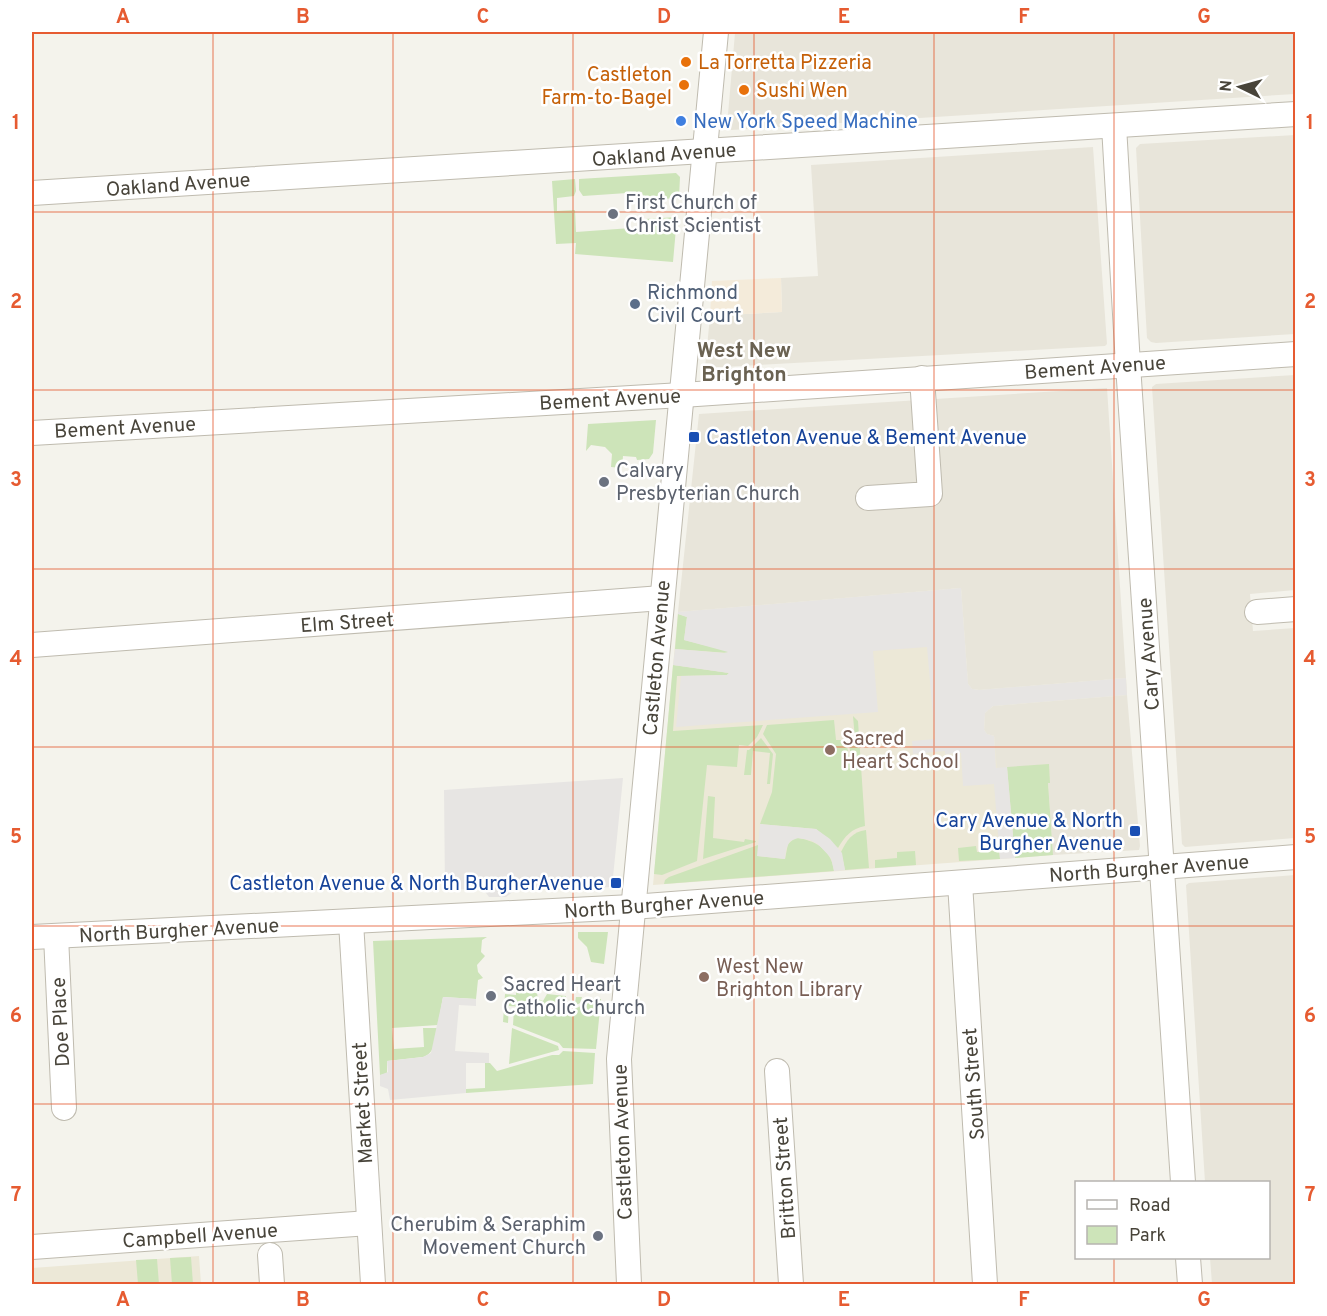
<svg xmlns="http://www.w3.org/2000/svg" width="1327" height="1316" font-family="Overpass,sans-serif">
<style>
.residential{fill:#e8e5da}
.commercial{fill:#f4ebda}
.education{fill:#ece8d7}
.green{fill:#cde4b9}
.parking{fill:#e7e5e3}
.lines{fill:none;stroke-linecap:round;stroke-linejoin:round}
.minor-casing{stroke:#bfbbaf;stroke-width:26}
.minor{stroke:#fff;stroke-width:24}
.grid{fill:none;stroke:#e65b31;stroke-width:1.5;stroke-opacity:0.55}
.food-dot{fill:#e8710a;stroke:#fff;stroke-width:2}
.shop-dot{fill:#3f7fe0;stroke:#fff;stroke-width:2}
.worship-dot{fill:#6b7280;stroke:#fff;stroke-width:2}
.service-dot{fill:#5c6f8a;stroke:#fff;stroke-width:2}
.transit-dot{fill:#1a4fb4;stroke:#fff;stroke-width:2}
.education-dot{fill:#8d6e63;stroke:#fff;stroke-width:2}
.labels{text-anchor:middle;stroke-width:5;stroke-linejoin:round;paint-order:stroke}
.food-label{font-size:20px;fill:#c56008;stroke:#fff;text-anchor:start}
.shop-label{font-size:20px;fill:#366cbe;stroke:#fff;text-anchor:start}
.street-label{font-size:20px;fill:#48443a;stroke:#fff}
.worship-label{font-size:20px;fill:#5b616d;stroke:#fff;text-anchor:start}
.service-label{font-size:20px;fill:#4e5e75;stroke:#fff;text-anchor:start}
.transit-label{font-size:20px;fill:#164399;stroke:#fff;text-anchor:end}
.education-label{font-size:20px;fill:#785e54;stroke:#fff;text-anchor:start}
.neighbourhood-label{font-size:21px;font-weight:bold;fill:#6a6252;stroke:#fff}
.neatline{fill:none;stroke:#e65b31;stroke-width:2}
.grid-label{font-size:20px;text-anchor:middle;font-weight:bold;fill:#e65b31}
</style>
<rect width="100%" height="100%" fill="#f4f3ec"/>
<!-- residential -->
<g class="residential">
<polygon points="753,32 1295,32 1295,94 731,130 727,126 735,33"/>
<polygon points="1295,135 1295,334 1156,343 1151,342 1147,338 1136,148 1140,144"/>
<polygon points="1093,147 1107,344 1105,346 705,368 710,316 782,312 781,278 818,276 811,165"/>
<polygon points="1295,375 1295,590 1250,594 1253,631 1295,628 1295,838 1185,847 1182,844 1152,387 1156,384"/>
<polygon points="1107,388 1126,678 979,690 972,689 968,684 961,588 678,612 699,414"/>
<polygon points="1127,695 1140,846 1139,850 1053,855 1048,783 1050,783 996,768 994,736 987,734 984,730 985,713 993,706"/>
<polygon points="1295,875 1295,1284 1212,1284 1210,1258 1268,1258 1268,1182 1205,1182 1186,885 1189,883"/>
</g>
<!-- commercial -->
<polygon class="commercial" points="781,278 782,312 710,316 712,281"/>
<!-- education -->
<g class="education">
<polygon points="961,588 968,684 972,689 979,690 1126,678 1127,695 993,706 985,713 984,730 987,734 994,736 997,768 1049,764 1050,783 1048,783 1053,855 653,885 678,612"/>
<polygon points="199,1256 201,1284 32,1284 32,1268"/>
</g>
<!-- green -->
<g class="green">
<polygon points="676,173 680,177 679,198 644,200 642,192 583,196 579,190 579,179"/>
<polygon points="575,179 576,191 574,196 557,198 557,211 575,210 576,232 645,227 645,219 677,217 673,262 575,254 576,243 556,244 552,181"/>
<polygon points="656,420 653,453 649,459 637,460 636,457 623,456 622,468 611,467 612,454 605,447 591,445 586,451 588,424"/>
<polygon points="678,614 687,617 684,640 728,651 728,653 675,649"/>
<polygon points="673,665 729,673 727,675 677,676 673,731 763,725 757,737 748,746 739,745 737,767 707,765 697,861 662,875 654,874"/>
<path d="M853,716L858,721L865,826C851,829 845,836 838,848L816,829L760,824L772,792L776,754L763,734L767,725L834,720L836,740H846L851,769L853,766L848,740L855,739Z"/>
<polygon points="761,738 773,754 770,784 767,784 770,753 753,751 751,775 744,775 747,750 749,750"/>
<polygon points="1049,764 1050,783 1048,783 1053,855 1015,858 1007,767"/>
<polygon points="708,796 715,797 713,838 744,842 745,839 756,841 756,842 703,859"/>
<path d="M866,830L869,868L845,870L841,852C847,840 852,832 866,830Z"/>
<path d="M795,838C814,839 832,850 834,871L664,884L665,880L669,877L758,845V856L785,859L788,844Z"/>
<polygon points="976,846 977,852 999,850 1000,859 959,861 958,848"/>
<polygon points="915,851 916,865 875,868 875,860 897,858 897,852"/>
<polygon points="578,932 608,932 604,964 591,962 587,947 578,938"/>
<path d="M487,937L482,940L481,952L485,956L477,965L478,972L483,978L478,980L476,999L443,997L438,1025L392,1028L394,1049L424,1047L423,1028H437C435,1039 436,1053 423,1057L387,1061V1074L380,1075L373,941Z"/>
<polygon points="516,992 537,993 538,999 543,1001 547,994 566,996 566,1001 570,1004 575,1003 576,997 582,997 580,1003 573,1007 529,1004 526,1007 509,1006 508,1023 503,1022 505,994 516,995"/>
<path d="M587,998L601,999L596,1049L563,1048L559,1043L513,1025L514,1009L528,1010L530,1007C549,1009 577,1018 587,998Z"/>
<polygon points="512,1028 558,1046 559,1050 509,1064"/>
<polygon points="563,1051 595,1053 593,1084 466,1093 466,1089 485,1088 485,1063 490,1063 497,1071 552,1055 559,1055"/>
<polygon points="191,1257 193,1284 172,1284 170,1258"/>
<polygon points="157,1259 159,1284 138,1284 136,1260"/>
</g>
<!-- parking -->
<g class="parking">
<polygon points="961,588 968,684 972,689 979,690 1126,678 1127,695 993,706 985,713 984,730 987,734 994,736 996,768 1007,767 1015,858 1000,859 994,784 963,786 961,753 945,754 945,751 913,754 912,741 935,739 927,647 873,651 878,712 676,727 681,676 727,675 729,673 673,665 675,649 724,653 728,652 684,640 687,617 678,614 678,612"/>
<polygon points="623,778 612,887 514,891 506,897 489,897 483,889 445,890 444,790"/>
<polygon points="760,824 816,829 830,839 842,853 845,870 834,871 831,858 818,844 810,840 798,838 790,841 786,849 785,859 757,856"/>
<polygon points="443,997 476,999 476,1006 459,1005 455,1051 489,1053 489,1063 466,1063 466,1093 390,1100 388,1089 380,1086 380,1075 388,1072 387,1061 423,1057 431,1053"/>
</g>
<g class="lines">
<!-- minor casing -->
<g class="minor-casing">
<g id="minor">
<polyline points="1114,126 1128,365 1183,1182"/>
<polyline points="32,193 1296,114"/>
<polyline points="32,433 682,395 1296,354"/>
<polyline points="868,498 930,494 922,378"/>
<polyline points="1257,612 1296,609"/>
<polyline points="32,645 662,598"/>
<polyline points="960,883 985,1284"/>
<polyline points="351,922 373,1284"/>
<polyline points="56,936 64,1108"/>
<polyline points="32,937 632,907 1296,857"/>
<polyline points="777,1071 791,1284"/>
<polyline points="32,1247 369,1223"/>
<polyline points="270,1255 272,1284"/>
<polyline points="1188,1258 1190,1284"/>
<polyline points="629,1284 619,1059 716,32"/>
</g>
</g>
<!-- minor -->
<use href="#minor" class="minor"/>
</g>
<!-- grid -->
<path class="grid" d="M213,32V1284M393,32V1284M573,32V1284M754,32V1284M934,32V1284M1114,32V1182M32,212H1296M32,390H1296M32,569H1296M32,747H1296M32,926H1296M32,1104H1296M1114,1258V1284"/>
<!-- markers -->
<g class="food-dot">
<circle cx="686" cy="62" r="6"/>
<circle cx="684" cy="85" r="6"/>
<circle cx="744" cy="90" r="6"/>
</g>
<circle class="shop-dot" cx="681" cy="121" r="6"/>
<g class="worship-dot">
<circle cx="613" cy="214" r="6"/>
<circle cx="604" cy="482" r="6"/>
<circle cx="491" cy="996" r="6"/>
<circle cx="598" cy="1236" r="6"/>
</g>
<circle class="service-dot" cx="635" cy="304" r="6"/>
<g class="transit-dot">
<rect x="688" y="431" width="12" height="12" rx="3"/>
<rect x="1129" y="825" width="12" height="12" rx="3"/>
<rect x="610" y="877" width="12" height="12" rx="3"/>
</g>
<g class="education-dot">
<circle cx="830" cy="750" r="6"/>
<circle cx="704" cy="977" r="6"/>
</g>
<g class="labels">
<!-- food labels -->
<g class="food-label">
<text x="698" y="69">La Torretta Pizzeria</text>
<text x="672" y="81" text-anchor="end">Castleton<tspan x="672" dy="23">Farm-to-Bagel</tspan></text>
<text x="756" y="97">Sushi Wen</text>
</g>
<!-- shop labels -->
<g class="shop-label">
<text x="693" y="128">New York Speed Machine</text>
</g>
<!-- street labels -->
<g class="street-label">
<text transform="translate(664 154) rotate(-4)" y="7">Oakland Avenue</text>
<text transform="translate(178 184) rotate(-4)" y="7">Oakland Avenue</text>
<text transform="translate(1095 367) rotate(-4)" y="7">Bement Avenue</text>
<text transform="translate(610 399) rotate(-3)" y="7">Bement Avenue</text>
<text transform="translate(125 427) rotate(-3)" y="7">Bement Avenue</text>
<text transform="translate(347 622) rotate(-4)" y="7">Elm Street</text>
<text transform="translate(1148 654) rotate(-94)" y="7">Cary Avenue</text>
<text transform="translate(656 658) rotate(-85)" y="7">Castleton Avenue</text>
<text transform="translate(1149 868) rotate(-4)" y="7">North Burgher Avenue</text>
<text transform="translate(664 904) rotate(-4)" y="7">North Burgher Avenue</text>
<text transform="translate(179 930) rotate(-3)" y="7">North Burgher Avenue</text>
<text transform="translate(60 1022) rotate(-93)" y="7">Doe Place</text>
<text transform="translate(973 1084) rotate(-94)" y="7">South Street</text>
<text transform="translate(362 1103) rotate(-93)" y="7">Market Street</text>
<text transform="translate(622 1142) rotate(-92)" y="7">Castleton Avenue</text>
<text transform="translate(784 1178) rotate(-94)" y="7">Britton Street</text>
<text transform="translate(200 1235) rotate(-4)" y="7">Campbell Avenue</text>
</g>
<!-- worship labels -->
<g class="worship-label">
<text x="625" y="209">First Church of<tspan x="625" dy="23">Christ Scientist</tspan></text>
<text x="616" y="477">Calvary<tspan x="616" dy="23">Presbyterian Church</tspan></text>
<text x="503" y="991">Sacred Heart<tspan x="503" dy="23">Catholic Church</tspan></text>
<text x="586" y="1231" text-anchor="end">Cherubim &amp; Seraphim<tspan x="586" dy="23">Movement Church</tspan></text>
</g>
<!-- service labels -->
<g class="service-label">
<text x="647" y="299">Richmond<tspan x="647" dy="23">Civil Court</tspan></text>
</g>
<!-- transit labels -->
<g class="transit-label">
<text x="706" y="444" text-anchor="start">Castleton Avenue &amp; Bement Avenue</text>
<text x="1123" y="827">Cary Avenue &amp; North<tspan x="1123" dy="23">Burgher Avenue</tspan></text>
<text x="604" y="890">Castleton Avenue &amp; North BurgherAvenue</text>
</g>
<!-- education labels -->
<g class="education-label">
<text x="842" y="745">Sacred<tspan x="842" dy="23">Heart School</tspan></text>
<text x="716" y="973">West New<tspan x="716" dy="23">Brighton Library</tspan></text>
</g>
<!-- neighbourhood labels -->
<g class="neighbourhood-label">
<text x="744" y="357">West New<tspan x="744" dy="24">Brighton</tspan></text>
</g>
</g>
<!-- border -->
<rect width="1327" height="1316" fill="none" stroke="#ffffff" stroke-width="66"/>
<!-- legend -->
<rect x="1075" y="1181" width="195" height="78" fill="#ffffff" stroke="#b6b4b0" stroke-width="1.5"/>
<rect x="1087" y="1200" width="30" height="9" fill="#ffffff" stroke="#b6b4b0" stroke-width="1.5"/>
<text x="1129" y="1211" font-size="18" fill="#48443a">Road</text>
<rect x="1087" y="1226" width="30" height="18" fill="#cde4b9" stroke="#b6b4b0" stroke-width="1.5"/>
<text x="1129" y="1241" font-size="18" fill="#48443a">Park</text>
<!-- north arrow -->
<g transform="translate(1240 87) rotate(275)" stroke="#ffffff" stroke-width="4.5" paint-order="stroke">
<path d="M0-4.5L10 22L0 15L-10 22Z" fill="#48443a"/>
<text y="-9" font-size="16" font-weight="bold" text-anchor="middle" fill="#48443a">N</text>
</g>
<rect x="33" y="33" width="1261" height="1250" class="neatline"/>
<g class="grid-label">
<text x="123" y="23">A</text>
<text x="303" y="23">B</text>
<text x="483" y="23">C</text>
<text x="664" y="23">D</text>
<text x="844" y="23">E</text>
<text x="1024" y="23">F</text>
<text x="1204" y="23">G</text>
<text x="16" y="129">1</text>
<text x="1310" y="129">1</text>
<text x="16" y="308">2</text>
<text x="1310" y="308">2</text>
<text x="16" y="486">3</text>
<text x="1310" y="486">3</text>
<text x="16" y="665">4</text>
<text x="1310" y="665">4</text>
<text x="16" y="843">5</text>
<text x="1310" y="843">5</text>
<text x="16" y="1022">6</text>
<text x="1310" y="1022">6</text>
<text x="16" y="1201">7</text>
<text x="1310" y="1201">7</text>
<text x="123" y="1306">A</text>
<text x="303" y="1306">B</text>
<text x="483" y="1306">C</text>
<text x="664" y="1306">D</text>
<text x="844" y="1306">E</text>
<text x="1024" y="1306">F</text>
<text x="1204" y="1306">G</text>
</g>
</svg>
